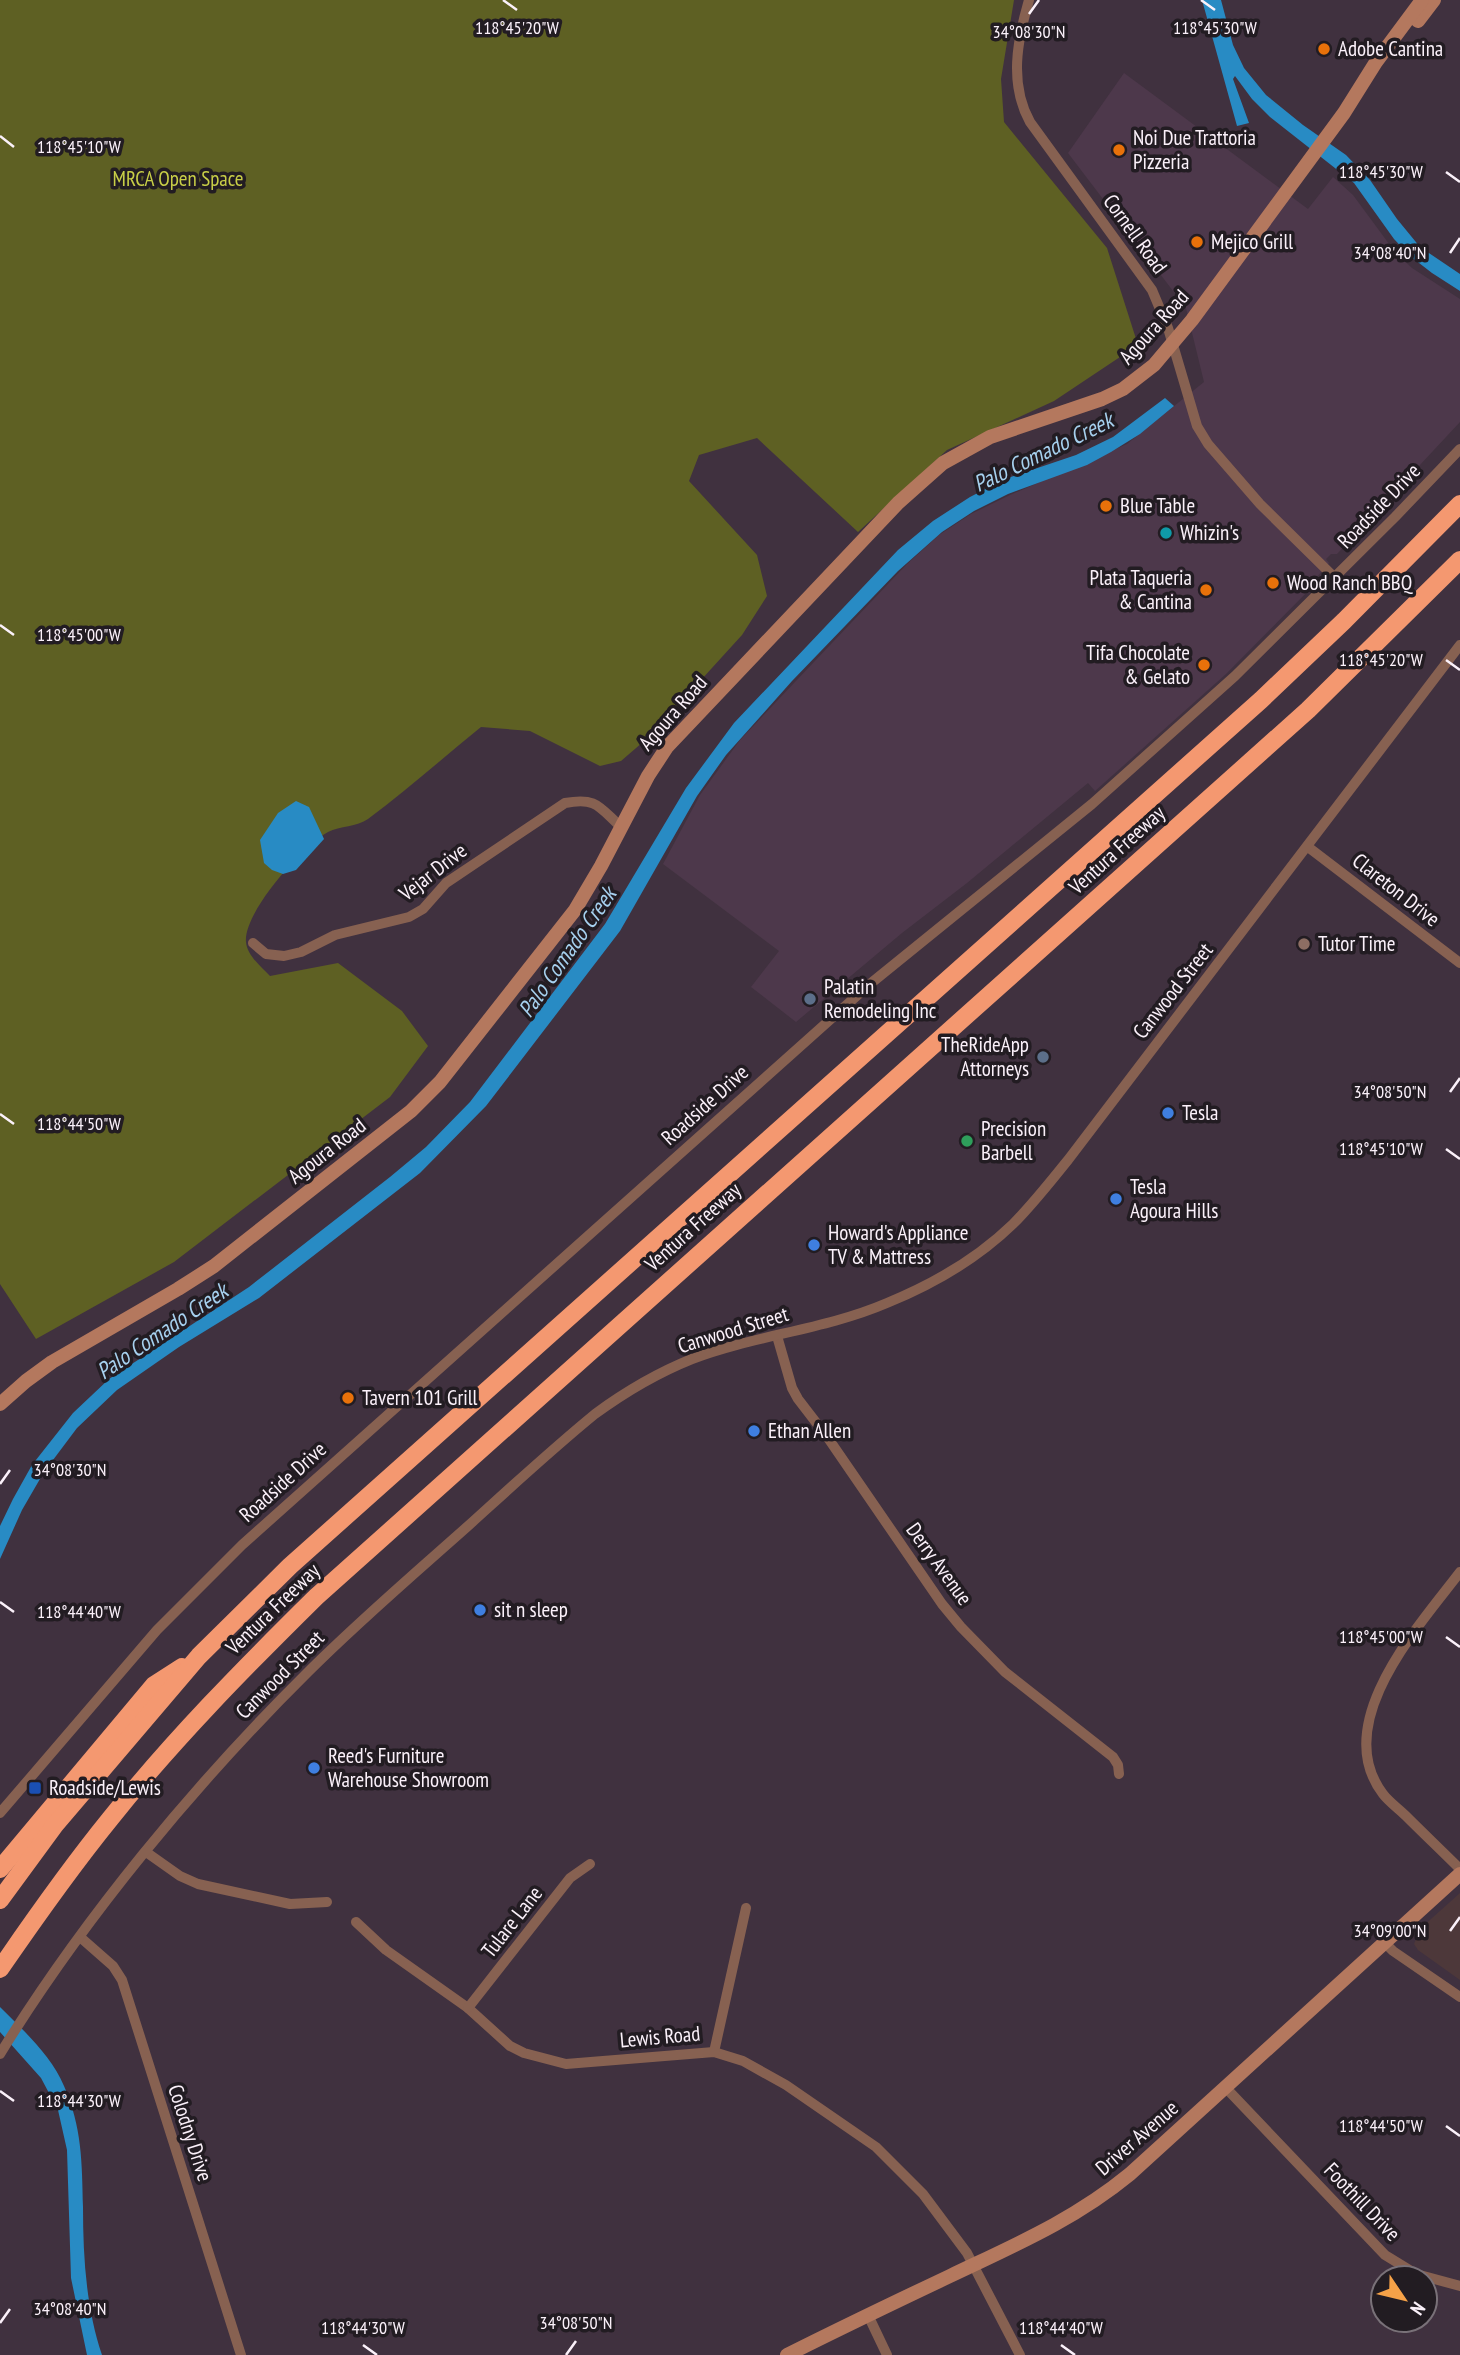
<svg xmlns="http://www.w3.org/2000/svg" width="1460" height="2355" font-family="'PT Sans Narrow',sans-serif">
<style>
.built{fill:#4d384b}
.education{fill:#4d383a}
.green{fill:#5e6023}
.water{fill:#288bc4}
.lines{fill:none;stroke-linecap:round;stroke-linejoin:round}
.street{stroke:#876151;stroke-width:10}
.secondary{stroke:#b4785e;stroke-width:14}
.highway{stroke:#f49870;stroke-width:18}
.ticks{fill:none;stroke:#fbf1fa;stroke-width:2.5}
.food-dot{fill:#e8710a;stroke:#221c22;stroke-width:2.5}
.culture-dot{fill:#0f9aa8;stroke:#221c22;stroke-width:2.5}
.education-dot{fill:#8d6e63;stroke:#221c22;stroke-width:2.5}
.service-dot{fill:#5c6f8a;stroke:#221c22;stroke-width:2.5}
.shop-dot{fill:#3f7fe0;stroke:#221c22;stroke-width:2.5}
.leisure-dot{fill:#2e9e5b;stroke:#221c22;stroke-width:2.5}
.transit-dot{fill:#1a4fb4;stroke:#221c22;stroke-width:2.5}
.labels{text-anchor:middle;stroke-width:7;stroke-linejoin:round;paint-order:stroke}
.poi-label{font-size:21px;fill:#fbf1fa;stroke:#221c22;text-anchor:start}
.park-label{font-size:21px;fill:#c8ce47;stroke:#221c22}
.street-label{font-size:21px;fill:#fbf1fa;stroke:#221c22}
.water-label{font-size:23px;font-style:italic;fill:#a6d0ee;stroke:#221c22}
.ticks-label{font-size:18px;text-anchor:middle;fill:#fbf1fa;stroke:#221c22;stroke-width:7;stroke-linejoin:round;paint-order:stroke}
</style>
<rect width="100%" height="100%" fill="#40313f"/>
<!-- built -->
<polygon class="built" points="1124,73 1308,209 1333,177 1353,195 1395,252 1412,268 1460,299 1460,422 1337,554 1331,554 1326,559 1329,563 1317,577 1317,582 1226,674 1095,791 1088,783 967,883 902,933 796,1022 751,987 779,951 663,864 700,795 740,740 907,564 939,535 971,514 1010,495 1127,444 1204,382 1186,308 1068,153"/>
<!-- education -->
<polygon class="education" points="1460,1893 1460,1980 1418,1950 1414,1944 1421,1928"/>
<!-- green -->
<path class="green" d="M0,0H1014L1001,79L1004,122L1107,248L1138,345L1054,401L947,450L858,532L757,438L699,455L689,481L757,555L767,596L742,635L650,736L621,761L600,766L530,731L481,727C444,757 407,790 368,819C357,827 340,826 328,832C303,845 243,913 246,942C247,956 262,967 270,976L338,963L402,1011L428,1046L390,1097L174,1262L36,1339L0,1284Z"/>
<!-- water -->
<g class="water">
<polygon points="1202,0 1221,0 1233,45 1244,68 1266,95 1303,125 1346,155 1370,180 1397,219 1420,247 1460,274 1460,291 1432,273 1410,256 1394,239 1354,183 1270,117 1252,99 1235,76 1233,79 1249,123 1237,126"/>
<polygon points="1165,398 1174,406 1140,434 1111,452 1087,465 1008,494 974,511 942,532 898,571 792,681 726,755 697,796 620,931 486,1106 420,1173 259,1298 179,1347 117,1390 77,1428 44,1472 22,1510 0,1559 0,1526 13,1499 32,1465 73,1413 109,1379 249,1287 390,1177 426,1147 470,1102 605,924 686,788 734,723 898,550 933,521 970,497 1005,479 1076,455 1113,437"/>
<polygon points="296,801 309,807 324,839 296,870 283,874 272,870 264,863 260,840 278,813"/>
<path d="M0,2007C23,2030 51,2055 64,2086C82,2127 82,2162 83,2207C83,2256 86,2308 102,2355H87L71,2278L67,2150L58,2110L41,2078L0,2032Z"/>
</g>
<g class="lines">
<!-- street -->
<g class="street">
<path d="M1029,0C1017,41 1009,84 1030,122L1152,290L1168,328L1197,426L1208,444L1260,504L1335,578"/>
<polyline points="1308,847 1460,963"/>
<path d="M253,943L266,954L284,956L301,952L335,935L409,917L423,909L446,883L565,803C597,797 599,807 621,827"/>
<polyline points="777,1336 792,1388 798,1399 828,1438 942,1604 961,1627 1005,1672 1113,1757 1118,1765 1119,1774"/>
<path d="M1460,1572C1419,1626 1329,1723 1383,1794C1389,1802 1399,1809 1406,1816C1424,1834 1442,1851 1460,1869"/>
<polyline points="0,1813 157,1630 242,1545 870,984 1092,804 1235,676 1395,517 1460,449"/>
<polyline points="146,1852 180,1876 198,1884 290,1904 327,1902"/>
<polyline points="356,1922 386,1950 468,2008 510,2046 524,2053 566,2064 714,2052 743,2061 786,2085 876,2147 923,2194 967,2253 1020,2355"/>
<polyline points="80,1937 113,1966 122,1980 241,2355"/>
<polyline points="1384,1942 1393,1951 1460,1997"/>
<polyline points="468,2008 570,1878 590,1864"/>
<polyline points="714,2052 746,1908"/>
<path d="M0,2054C84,1918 194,1785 308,1672C359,1621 414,1574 468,1526C510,1488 551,1450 595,1414C625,1392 657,1373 692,1359C755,1335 824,1330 887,1303C931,1285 978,1258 1013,1224C1033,1204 1050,1182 1068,1160L1460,645"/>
<polyline points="1226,2088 1385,2255 1416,2274 1460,2286"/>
<polyline points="868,2315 887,2355"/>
</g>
<!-- secondary -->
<g class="secondary">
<polyline points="1418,21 1434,0"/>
<polyline points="0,1404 26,1381 52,1362 178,1289 214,1266 411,1111 440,1082 575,910 601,866 648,776 667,747 898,503 943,463 990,437 1102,399 1123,389 1154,365 1192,320 1344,113 1376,62 1422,0"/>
<path d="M787,2355C841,2328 895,2302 950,2276C1015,2245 1074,2220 1130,2174L1460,1874"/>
</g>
<!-- highway -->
<g class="highway">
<polyline points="0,1869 154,1685 182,1667"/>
<polyline points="0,1900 55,1825 199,1656 290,1566 1261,700 1344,621 1460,504"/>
<path d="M0,1969C35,1918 71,1867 110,1819C173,1740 244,1668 316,1597L1308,710L1460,560"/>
</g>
</g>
<!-- ticks -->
<path class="ticks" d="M503,0L517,10M1201,0L1215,10M1029,14L1039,0M0,136L14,147M1446,172L1460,182M1450,253L1460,238M0,625L14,635M1446,660L1460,670M1450,1092L1460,1078M0,1114L14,1124M1446,1149L1460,1159M0,1484L10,1470M0,1602L14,1612M1446,1637L1460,1647M1450,1931L1460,1917M0,2091L14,2101M1446,2126L1460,2136M0,2323L10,2309M363,2345L377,2355M1061,2345L1075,2355M566,2355L576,2341"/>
<!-- markers -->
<g class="food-dot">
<circle cx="1324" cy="49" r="7"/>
<circle cx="1119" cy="150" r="7"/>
<circle cx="1197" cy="242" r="7"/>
<circle cx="1106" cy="506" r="7"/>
<circle cx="1273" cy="583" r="7"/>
<circle cx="1206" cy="590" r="7"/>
<circle cx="1204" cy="665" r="7"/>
<circle cx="348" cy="1398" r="7"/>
</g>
<circle class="culture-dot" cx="1166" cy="533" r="7"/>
<circle class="education-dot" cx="1304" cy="944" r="7"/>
<g class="service-dot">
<circle cx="810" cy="999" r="7"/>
<circle cx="1043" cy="1057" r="7"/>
</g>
<g class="shop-dot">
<circle cx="1168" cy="1113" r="7"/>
<circle cx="1116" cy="1199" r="7"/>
<circle cx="814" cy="1245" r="7"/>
<circle cx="754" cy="1431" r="7"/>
<circle cx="480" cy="1610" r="7"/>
<circle cx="314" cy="1768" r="7"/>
</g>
<circle class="leisure-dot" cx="967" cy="1141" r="7"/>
<rect class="transit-dot" x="28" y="1781" width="14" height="14" rx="3.5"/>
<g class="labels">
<!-- poi labels -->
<g class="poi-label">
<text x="1338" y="56">Adobe Cantina</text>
<text x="1133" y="145">Noi Due Trattoria<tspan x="1133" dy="24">Pizzeria</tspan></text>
<text x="1211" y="249">Mejico Grill</text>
<text x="1120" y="513">Blue Table</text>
<text x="1180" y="540">Whizin's</text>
<text x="1192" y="585" text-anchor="end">Plata Taqueria<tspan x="1192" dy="24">&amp; Cantina</tspan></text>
<text x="1287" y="590">Wood Ranch BBQ</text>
<text x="1190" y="660" text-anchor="end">Tifa Chocolate<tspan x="1190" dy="24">&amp; Gelato</tspan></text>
<text x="1318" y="951">Tutor Time</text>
<text x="824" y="994">Palatin<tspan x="824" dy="24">Remodeling Inc</tspan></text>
<text x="1029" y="1052" text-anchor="end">TheRideApp<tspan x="1029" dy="24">Attorneys</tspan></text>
<text x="1182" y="1120">Tesla</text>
<text x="981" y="1136">Precision<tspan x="981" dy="24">Barbell</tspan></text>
<text x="1130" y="1194">Tesla<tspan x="1130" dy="24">Agoura Hills</tspan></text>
<text x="828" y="1240">Howard's Appliance<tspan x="828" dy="24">TV &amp; Mattress</tspan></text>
<text x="362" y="1405">Tavern 101 Grill</text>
<text x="768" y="1438">Ethan Allen</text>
<text x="494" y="1617">sit n sleep</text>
<text x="328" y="1763">Reed's Furniture<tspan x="328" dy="24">Warehouse Showroom</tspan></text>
<text x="49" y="1795">Roadside/Lewis</text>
</g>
<!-- park labels -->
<g class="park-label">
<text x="178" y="186">MRCA Open Space</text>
</g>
<!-- street labels -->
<g class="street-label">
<text transform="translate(1135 234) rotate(54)" y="7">Cornell Road</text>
<text transform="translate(1154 327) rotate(-48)" y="7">Agoura Road</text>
<text transform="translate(1379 506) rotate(-46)" y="7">Roadside Drive</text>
<text transform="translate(673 713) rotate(-49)" y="7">Agoura Road</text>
<text transform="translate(1117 850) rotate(-42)" y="7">Ventura Freeway</text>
<text transform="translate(433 872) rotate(-38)" y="7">Vejar Drive</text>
<text transform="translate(1396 890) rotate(38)" y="7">Clareton Drive</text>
<text transform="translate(1173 991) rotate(-52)" y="7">Canwood Street</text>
<text transform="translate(705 1105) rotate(-42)" y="7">Roadside Drive</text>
<text transform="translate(327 1151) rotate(-38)" y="7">Agoura Road</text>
<text transform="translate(693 1227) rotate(-42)" y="7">Ventura Freeway</text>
<text transform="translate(733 1330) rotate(-17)" y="7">Canwood Street</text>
<text transform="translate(283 1482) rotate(-42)" y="7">Roadside Drive</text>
<text transform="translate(939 1564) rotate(54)" y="7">Derry Avenue</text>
<text transform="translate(273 1609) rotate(-44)" y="7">Ventura Freeway</text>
<text transform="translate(280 1675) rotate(-45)" y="7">Canwood Street</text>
<text transform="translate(512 1922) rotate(-52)" y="7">Tulare Lane</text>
<text transform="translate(660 2037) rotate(-5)" y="7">Lewis Road</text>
<text transform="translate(190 2133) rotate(72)" y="7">Colodny Drive</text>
<text transform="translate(1137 2138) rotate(-41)" y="7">Driver Avenue</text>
<text transform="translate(1362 2202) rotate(46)" y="7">Foothill Drive</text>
</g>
<!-- water labels -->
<g class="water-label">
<text transform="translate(1043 452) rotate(-26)" y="8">Palo Comado Creek</text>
<text transform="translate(567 952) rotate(-55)" y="8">Palo Comado Creek</text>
<text transform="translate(162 1331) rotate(-34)" y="8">Palo Comado Creek</text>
</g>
</g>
<g class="ticks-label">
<text x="517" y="34">118°45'20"W</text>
<text x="1215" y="34">118°45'30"W</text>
<text x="1029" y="38">34°08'30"N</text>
<text x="79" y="153">118°45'10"W</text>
<text x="1381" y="178">118°45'30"W</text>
<text x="1390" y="259">34°08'40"N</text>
<text x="79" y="641">118°45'00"W</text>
<text x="1381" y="666">118°45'20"W</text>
<text x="1390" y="1098">34°08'50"N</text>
<text x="79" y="1130">118°44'50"W</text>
<text x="1381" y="1155">118°45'10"W</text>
<text x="70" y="1476">34°08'30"N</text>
<text x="79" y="1618">118°44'40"W</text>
<text x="1381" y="1643">118°45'00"W</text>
<text x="1390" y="1937">34°09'00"N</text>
<text x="79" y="2107">118°44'30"W</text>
<text x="1381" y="2132">118°44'50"W</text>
<text x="70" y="2315">34°08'40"N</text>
<text x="576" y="2329">34°08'50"N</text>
<text x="363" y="2334">118°44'30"W</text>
<text x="1061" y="2334">118°44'40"W</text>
</g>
<!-- north arrow -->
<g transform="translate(1404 2299) rotate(125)"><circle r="33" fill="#221c22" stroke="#797178" stroke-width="2"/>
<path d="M0-5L12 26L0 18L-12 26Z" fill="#f6a248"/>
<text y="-10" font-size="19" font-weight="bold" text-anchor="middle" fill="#fbf1fa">N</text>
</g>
</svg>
